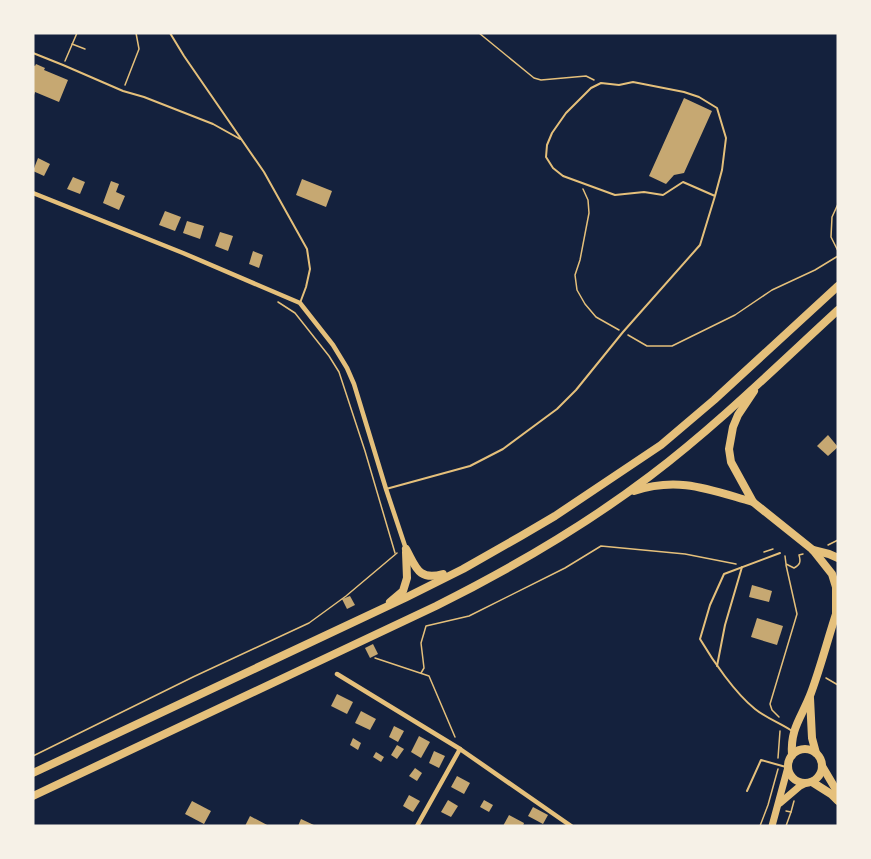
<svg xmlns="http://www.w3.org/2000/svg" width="871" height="859" font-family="'PT Sans',sans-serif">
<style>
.building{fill:#c6a872}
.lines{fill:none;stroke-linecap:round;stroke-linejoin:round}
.path{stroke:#e5c07b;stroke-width:1.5}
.service{stroke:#e5c07b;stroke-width:2}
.minor{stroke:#e5c07b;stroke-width:4.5}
.secondary{stroke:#e5c07b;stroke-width:7}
.primary{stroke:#e5c07b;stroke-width:8}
.trunk{stroke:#e5c07b;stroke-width:8}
</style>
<rect width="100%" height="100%" fill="#14213d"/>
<!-- building -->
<g class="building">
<polygon points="36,64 45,68 44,70 68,80 59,102 35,92 33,98 33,65 35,66"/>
<polygon points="684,98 712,111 684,173 674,175 666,184 649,176"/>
<polygon points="38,158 50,164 44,176 33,171"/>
<polygon points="73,177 85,182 80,194 67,189"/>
<polygon points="302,179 332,191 326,207 296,195"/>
<polygon points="111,181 119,184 116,192 125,196 119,210 103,203"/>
<polygon points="165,211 181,217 175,231 159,225"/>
<polygon points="187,221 204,226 200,239 183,233"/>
<polygon points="220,232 233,236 228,251 215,246"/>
<polygon points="253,251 263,255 259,268 249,264"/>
<polygon points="828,435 838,447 828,456 817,446"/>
<polygon points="752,585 772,591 769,602 749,597"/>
<polygon points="350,596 355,605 347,609 342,599"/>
<polygon points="757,618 783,626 777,645 751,637"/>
<polygon points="373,644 378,654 370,658 365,648"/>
<polygon points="337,694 353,702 347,714 331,706"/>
<polygon points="361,711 376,719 370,730 355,723"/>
<polygon points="394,726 404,731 398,742 389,737"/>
<polygon points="419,736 430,742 421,758 411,752"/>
<polygon points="353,738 361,743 358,750 350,745"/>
<polygon points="397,745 404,749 397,759 391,755"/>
<polygon points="434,751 445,756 439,768 429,763"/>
<polygon points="376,752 384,757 381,762 373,757"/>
<polygon points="415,768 422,773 417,781 409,776"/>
<polygon points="457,776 470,783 464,794 451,787"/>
<polygon points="409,795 420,801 413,812 403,806"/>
<polygon points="448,800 458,806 451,817 441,812"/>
<polygon points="484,800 493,805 489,812 480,807"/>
<polygon points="192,801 211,811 204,824 185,814"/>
<polygon points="533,807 548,815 543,824 528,816"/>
<polygon points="509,815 524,823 523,826 503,826"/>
<polygon points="250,816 269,826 245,826"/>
<polygon points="301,819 316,826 298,826"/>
</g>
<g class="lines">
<!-- path -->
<g class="path">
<polyline points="479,33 534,78 541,80 586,76 594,80"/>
<polyline points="72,44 85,49"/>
<polyline points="65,61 77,33"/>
<polyline points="125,85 139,49 136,33"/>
<polyline points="583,189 588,200 589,213 580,260 575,275 577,290 585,304 596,317 619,330"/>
<polyline points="838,204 832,217 831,237 838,251"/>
<polyline points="278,302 295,313 329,356 339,372 365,451 395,553"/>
<polyline points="628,335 647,346 672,346 735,315 772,290 815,270 838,256"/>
<polyline points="828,545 838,540"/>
<polyline points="764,552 773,549"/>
<path d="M785,556L786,564L794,568C800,565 801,562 799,555L803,554"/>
<polyline points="375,658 429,676 455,737"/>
<polyline points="421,673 424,668 421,643 426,626 469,616 565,568 601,546 685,554 736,564"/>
<polyline points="826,678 838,685"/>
<polyline points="779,717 772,710 770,704 797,614 786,565"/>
<polyline points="33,756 193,677 309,623 346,596 397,553"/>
<polyline points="778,758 780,731"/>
<polyline points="786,811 791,812 786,826"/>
<polyline points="791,812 794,801"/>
<polyline points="760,826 768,805 778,769"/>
</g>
<!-- service -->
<g class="service">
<polyline points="170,33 184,56 264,172 307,249 310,269 306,287 300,303"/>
<polyline points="33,53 63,65 123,91 144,97 213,124 240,139"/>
<polyline points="386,489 470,466 503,449 557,409 576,390 623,332 700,245 715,196 683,182 663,195 644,192 615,195 563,176 553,168 546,157 547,145 552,133 566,113 591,88 601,83 619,85 633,82 684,92 699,97 717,108 726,138 722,170 715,196"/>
<path d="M780,553L724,574L710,605L700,639C713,661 735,693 755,709C766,718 780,723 792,731"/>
<polyline points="717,666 725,625 742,567"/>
<polyline points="747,791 761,760 786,767"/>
</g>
<!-- minor -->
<g class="minor">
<polyline points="33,193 183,253 300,303 333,345 347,368 354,384 386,489 406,549"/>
<polyline points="337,674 460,749 571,826"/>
<polyline points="417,826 460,749"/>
</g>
<!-- secondary -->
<g class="secondary">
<polyline points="780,803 800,786 806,783"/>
<polyline points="772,826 788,767"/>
</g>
<!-- primary -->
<g class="primary">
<polyline points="754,391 738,415 733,427 729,449 731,462 753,502 813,550 832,574 836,587 836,614"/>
<polyline points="813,550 829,554 838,558"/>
<polyline points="810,698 812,738 816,753"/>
<circle cx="805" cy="766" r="17"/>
<path d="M792,755C790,728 802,717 811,693C821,666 828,638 837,611"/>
<polyline points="822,766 838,793"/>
<polyline points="812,782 831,794 838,801"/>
</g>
<!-- trunk -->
<g class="trunk">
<path d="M634,491C679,476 710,490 753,502"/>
<path d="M406,549C416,567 418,581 443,574"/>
<polyline points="390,602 403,591 407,578 406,552"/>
<polyline points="33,773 405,598 463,569 521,536 555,516 661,445 714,400 838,286"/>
<path d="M33,796L436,606C510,569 583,527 650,476C716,426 776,367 838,310"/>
</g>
</g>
<!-- border -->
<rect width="871" height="859" fill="none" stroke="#f6f1e7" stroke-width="69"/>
</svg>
